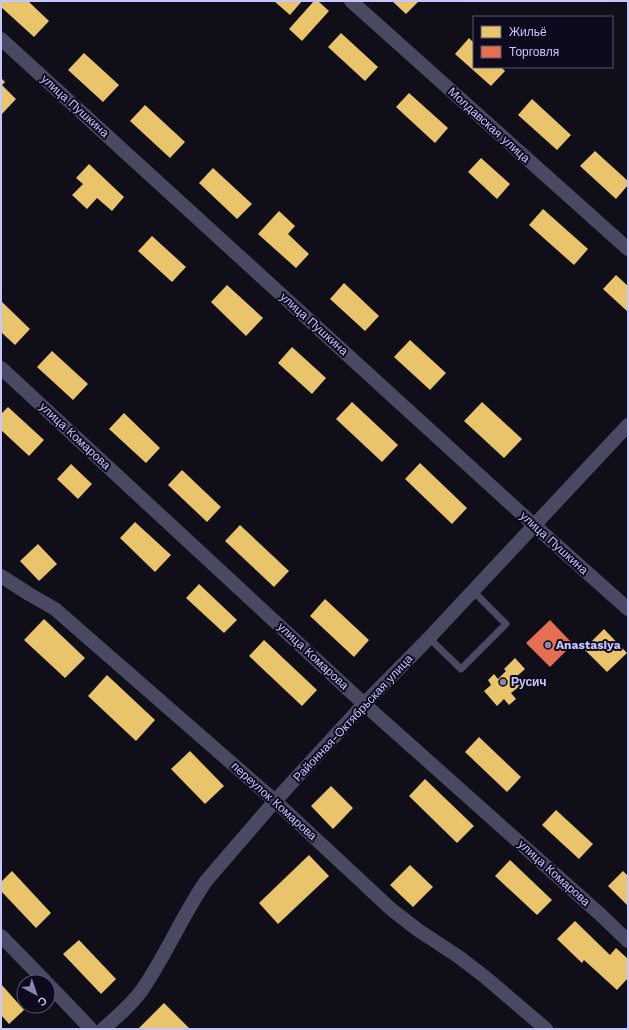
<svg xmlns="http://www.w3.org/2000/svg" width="629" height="1030" font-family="'Work Sans',sans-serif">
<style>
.homes{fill:#e9c46a}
.shops{fill:#e76f51}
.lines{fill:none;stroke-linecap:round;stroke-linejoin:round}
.lane{stroke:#494a62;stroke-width:7}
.street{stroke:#494a62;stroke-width:14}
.poi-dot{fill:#8886ae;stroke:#0c0a1c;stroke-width:1.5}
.labels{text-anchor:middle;stroke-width:4;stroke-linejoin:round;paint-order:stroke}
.street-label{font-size:12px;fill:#c8c6ff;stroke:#0c0a1c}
.poi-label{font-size:12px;font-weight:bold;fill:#c8c6ff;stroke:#0c0a1c;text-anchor:start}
</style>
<rect width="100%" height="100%" fill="#100e18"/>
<!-- homes -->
<g class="homes">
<polygon points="1,1 28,1 49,21 34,37 1,7"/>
<polygon points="274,1 302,1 290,15"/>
<polygon points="314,1 318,1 329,11 302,41 289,29"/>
<polygon points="392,1 419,1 406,14"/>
<polygon points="341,33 378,67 365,81 328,47"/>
<polygon points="469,38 474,43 474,67 501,67 505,71 491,86 455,54"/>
<polygon points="84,53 119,85 103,102 68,70"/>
<polygon points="1,78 5,82 2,85 16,99 1,115"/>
<polygon points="409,93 448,128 435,143 396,107"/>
<polygon points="532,99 571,135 557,150 518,115"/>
<polygon points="145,105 185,142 170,158 130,121"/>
<polygon points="595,151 628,181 628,185 616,199 580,166"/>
<polygon points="481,158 510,184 497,199 468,172"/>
<polygon points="89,164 124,197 112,211 97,198 87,209 72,195 83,184 76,178"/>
<polygon points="213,168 252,204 237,219 199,183"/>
<polygon points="543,209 588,249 574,265 529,225"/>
<polygon points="279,211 295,226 288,234 309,254 296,268 258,234"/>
<polygon points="152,236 186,267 172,282 138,251"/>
<polygon points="616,275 628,286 628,312 603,289"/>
<polygon points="344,283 379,316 365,331 330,299"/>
<polygon points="227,285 263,318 246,336 211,302"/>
<polygon points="1,301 30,329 15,345 1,332"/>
<polygon points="410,340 446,373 430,390 394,357"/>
<polygon points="292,347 326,378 312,394 278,363"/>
<polygon points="52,351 88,384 73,400 37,367"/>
<polygon points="352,402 398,445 382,462 336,419"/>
<polygon points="482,402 522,439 504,458 464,421"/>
<polygon points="8,407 44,440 29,456 1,430 1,414"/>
<polygon points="124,413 160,448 146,463 109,429"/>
<polygon points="420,463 467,508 452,524 405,479"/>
<polygon points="71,464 92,484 78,499 57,479"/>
<polygon points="182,470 221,507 207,522 168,485"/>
<polygon points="135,522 171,555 155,572 120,538"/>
<polygon points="240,525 289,571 274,587 225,541"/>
<polygon points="38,544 57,564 39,581 20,561"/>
<polygon points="199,584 237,620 224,633 186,598"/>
<polygon points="325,599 369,640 354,657 310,616"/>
<polygon points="44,619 85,658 65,678 24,640"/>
<polygon points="604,629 627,653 607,672 584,649"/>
<polygon points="264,640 317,690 302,706 249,656"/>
<polygon points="515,658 525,669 514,679 520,686 511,693 516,699 509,705 504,699 497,706 484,691 491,685 488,680 494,674 498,679 506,671 504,669"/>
<polygon points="107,675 155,720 136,741 88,696"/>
<polygon points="479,737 521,777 507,792 465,752"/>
<polygon points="190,751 224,786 205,804 171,769"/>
<polygon points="425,779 474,826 457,843 409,796"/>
<polygon points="331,786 353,808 333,829 311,806"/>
<polygon points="556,810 593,844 579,859 542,825"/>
<polygon points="309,855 329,876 278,924 259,903"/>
<polygon points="510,860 552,900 537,915 495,876"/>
<polygon points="410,865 433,887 413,907 390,885"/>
<polygon points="12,871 51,913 36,928 1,891 1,882"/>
<polygon points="623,871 628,876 628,906 608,886"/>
<polygon points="575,921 610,955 616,948 628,959 628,978 617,990 584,960 582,963 557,939"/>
<polygon points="79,940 116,979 101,994 63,954"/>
<polygon points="1,984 24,1010 9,1024 1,1015"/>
<polygon points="164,1003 190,1029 140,1029 139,1028"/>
</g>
<!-- shops -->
<polygon class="shops" points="550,620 573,644 550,667 526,643"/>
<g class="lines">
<!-- lane -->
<polyline class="lane" points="429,638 461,669 506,624 473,591"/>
<!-- street -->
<g class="street">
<polyline points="351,1 628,249"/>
<polyline points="1,39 535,526 628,609"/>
<polyline points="1,368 364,704 602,916 628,941"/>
<polyline points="1,576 29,594 55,609 275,801 392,910 418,930 459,957 485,977 546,1029"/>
<polyline points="1,936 46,982"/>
<polyline points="48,984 91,1029"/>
<path d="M103,1029C117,1017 131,1005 142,990C166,955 182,916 206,881L275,801L364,704L429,638L628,425"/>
</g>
</g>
<!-- markers -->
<g class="poi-dot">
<circle cx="548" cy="645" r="4"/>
<circle cx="503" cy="682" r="4"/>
</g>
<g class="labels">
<!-- street labels -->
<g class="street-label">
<text transform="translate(75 106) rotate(42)" y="4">улица Пушкина</text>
<text transform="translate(489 125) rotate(42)" y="4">Молдавская улица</text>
<text transform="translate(314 324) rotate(42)" y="4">улица Пушкина</text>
<text transform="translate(75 436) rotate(43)" y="4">улица Комарова</text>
<text transform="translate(554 543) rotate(42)" y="4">улица Пушкина</text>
<text transform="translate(313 656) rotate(43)" y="4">улица Комарова</text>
<text transform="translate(353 718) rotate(-47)" y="4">Районная-Октябрьская улица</text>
<text transform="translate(274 801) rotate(42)" y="4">переулок Комарова</text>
<text transform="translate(554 873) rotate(42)" y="4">улица Комарова</text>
</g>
<!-- poi labels -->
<g class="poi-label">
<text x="556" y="649">Anastasiya</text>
<text x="511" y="686">Русич</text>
</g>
</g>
<!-- border -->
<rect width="629" height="1030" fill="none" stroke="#c8c6ff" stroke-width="4"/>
<!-- legend -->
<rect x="473" y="16" width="140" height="52" fill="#0c0a1c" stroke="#575577"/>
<rect x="481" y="26" width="20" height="12" fill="#e9c46a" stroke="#575577"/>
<text x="509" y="36" font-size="12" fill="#c8c6ff">Жильё</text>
<rect x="481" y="46" width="20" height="12" fill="#e76f51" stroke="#575577"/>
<text x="509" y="56" font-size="12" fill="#c8c6ff">Торговля</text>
<!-- north arrow -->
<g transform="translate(36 994) rotate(140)"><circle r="19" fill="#0c0a1c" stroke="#575577"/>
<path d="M0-3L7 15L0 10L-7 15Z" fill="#8886ae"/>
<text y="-6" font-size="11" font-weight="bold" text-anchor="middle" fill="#c8c6ff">С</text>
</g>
</svg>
